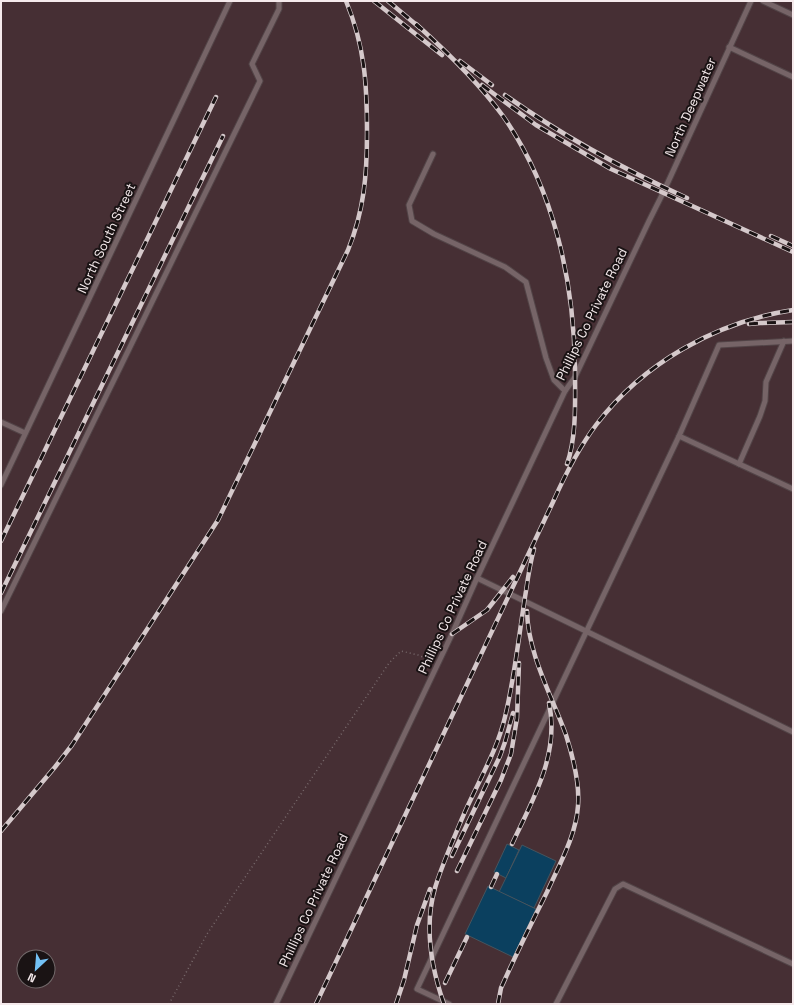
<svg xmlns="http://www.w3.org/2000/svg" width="794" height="1005" font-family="'Space Grotesk',sans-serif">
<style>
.built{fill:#462f34;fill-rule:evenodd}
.building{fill:#0b405f;stroke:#46545e}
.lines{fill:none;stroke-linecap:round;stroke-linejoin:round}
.lane-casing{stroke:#524447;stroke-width:7}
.path{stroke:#786a6c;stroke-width:1.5;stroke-dasharray:1 3;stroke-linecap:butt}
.lane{stroke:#766467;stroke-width:5}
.rail-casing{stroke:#d5c9cb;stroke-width:4.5}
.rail{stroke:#1a1314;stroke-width:3;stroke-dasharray:9;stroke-linecap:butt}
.labels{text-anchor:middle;stroke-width:4;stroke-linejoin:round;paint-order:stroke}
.street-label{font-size:13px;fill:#f5eaec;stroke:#1a1314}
</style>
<rect width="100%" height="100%" fill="#38282b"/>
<!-- built -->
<path class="built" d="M1,1H793V1004H1ZM24,957H48V981H24Z"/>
<!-- building -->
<g class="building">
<polygon points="507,844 519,850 506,878 494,872"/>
<polygon points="522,845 556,861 534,908 499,892"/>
<polygon points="488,886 536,909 513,957 465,934"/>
</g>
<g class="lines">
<!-- lane casing -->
<g class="lane-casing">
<g id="lane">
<polyline points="763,1 793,15"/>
<polyline points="729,47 793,77"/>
<polyline points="433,154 409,205 412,221 434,234 505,267 526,282 546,358 554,380 565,391"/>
<polyline points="793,341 719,345 679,436 793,489"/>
<polyline points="1,422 25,433"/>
<polyline points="739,464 760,416 765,401 766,382 784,341"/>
<polyline points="1,485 230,1"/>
<polyline points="477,578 793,732"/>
<polyline points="1,611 260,81 252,64 279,9 279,1"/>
<polyline points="276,1004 452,634 477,578 565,391 575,377 649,221 663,193 751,1"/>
<polyline points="449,1004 417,989 679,436"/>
<polyline points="556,1004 615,889 623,884 793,964"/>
</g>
</g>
<!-- path -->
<polyline class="path" points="169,1004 207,934 389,663 401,651 418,655 432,661"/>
<!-- lane -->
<use href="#lane" class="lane"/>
<!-- rail casing -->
<g class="rail-casing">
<g id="rail">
<polyline points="374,1 442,55"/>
<polyline points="388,1 420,28"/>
<path d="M416,24C446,51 479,83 503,116C554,189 574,281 575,368C575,398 577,436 567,464"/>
<polyline points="460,61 492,85"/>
<polyline points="482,85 536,125 611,169 793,252"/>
<path d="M505,95C564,137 621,168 687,198"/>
<polyline points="771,236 793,246"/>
<polyline points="749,324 760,323 793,322"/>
<polyline points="1,541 216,97"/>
<polyline points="1,593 223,136"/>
<polyline points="452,634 487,610 513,577"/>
<path d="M1,831L55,767L72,745L218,520L348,250C364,211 367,175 367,133C367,84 365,47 346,1"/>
<path d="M512,844C533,799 560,754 549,703"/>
<polyline points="452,856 500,756 505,742 513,713"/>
<polyline points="457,871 501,780 511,754 517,718 519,663"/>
<polyline points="491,887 497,874"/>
<polyline points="445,983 467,937"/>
<path d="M316,1004L553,502C565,475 578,449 596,425C643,363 716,322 793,310"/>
<polyline points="396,1004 404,980 417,925 430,889"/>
<path d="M444,1004C431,967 424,926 435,888C440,871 447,855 453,840C459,826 464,813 470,801C483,773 498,747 505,717C515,676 519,633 526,591C528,577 530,563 534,549"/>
<path d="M498,1004L501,988L506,977C519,948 533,920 547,892C559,865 576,836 578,806C580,783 573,757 566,735C551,694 528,654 527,611"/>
</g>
</g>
<!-- rail -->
<use href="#rail" class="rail"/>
</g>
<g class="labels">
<!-- street labels -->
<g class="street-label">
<text transform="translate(690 107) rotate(-66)" y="5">North Deepwater</text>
<text transform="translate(106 238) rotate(-65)" y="5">North South Street</text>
<text transform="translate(591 314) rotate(-64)" y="5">Phillips Co Private Road</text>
<text transform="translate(452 607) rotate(-65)" y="5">Phillips Co Private Road</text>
<text transform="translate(313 900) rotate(-65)" y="5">Phillips Co Private Road</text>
</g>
</g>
<!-- border -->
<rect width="794" height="1005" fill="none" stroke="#f5eaec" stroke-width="4"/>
<!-- north arrow -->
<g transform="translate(36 969) rotate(206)"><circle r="19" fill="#1a1314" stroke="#72696a"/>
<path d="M0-3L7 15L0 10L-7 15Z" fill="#73c1f5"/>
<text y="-6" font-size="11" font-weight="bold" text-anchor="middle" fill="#f5eaec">N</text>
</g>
</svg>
